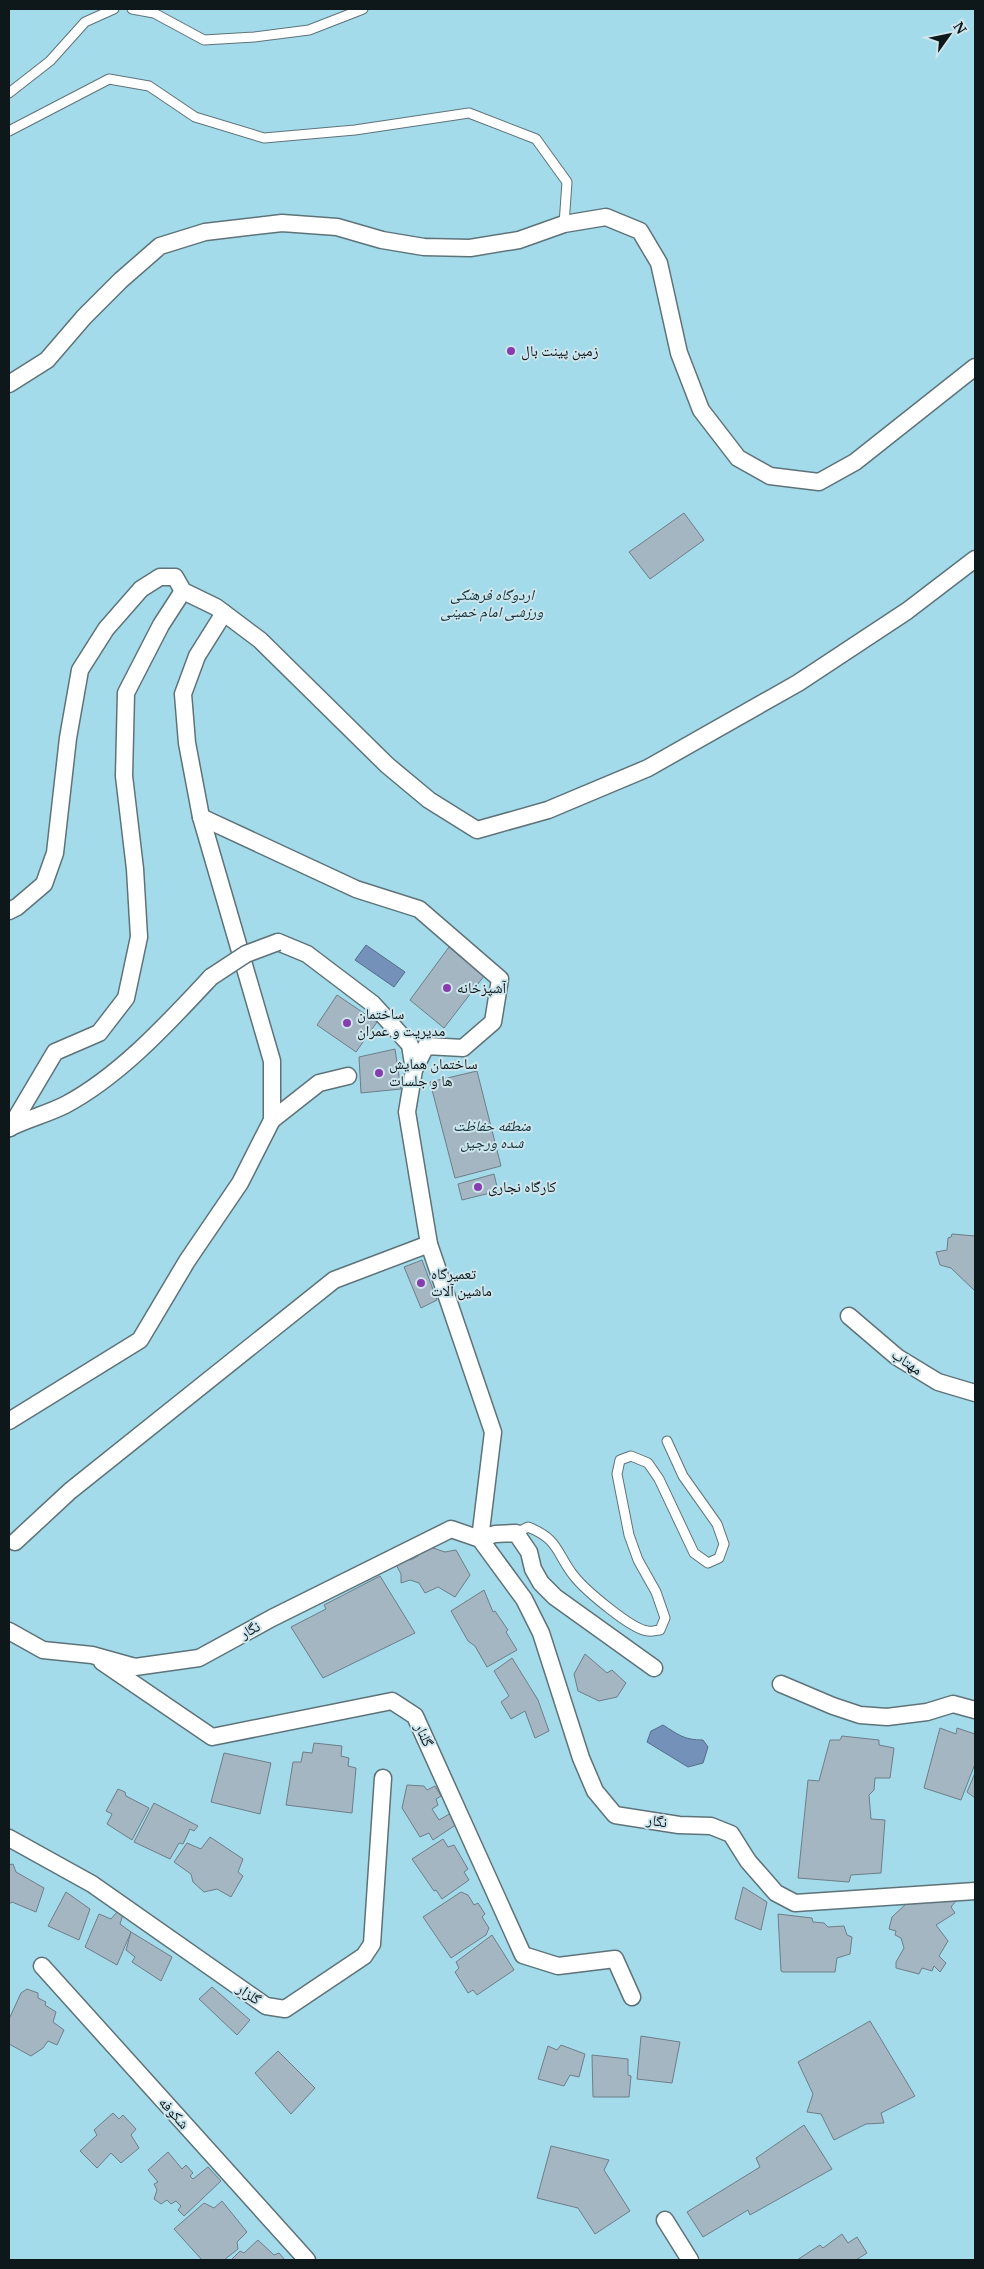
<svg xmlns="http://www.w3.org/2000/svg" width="984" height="2269" font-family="Georgia,'Noto Naskh Arabic',serif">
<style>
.green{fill:#a3dbea}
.water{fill:#7492b9;stroke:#556d89}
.building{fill:#a3b6c2;stroke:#6d7e89}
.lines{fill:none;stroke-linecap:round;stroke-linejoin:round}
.lane-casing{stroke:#5e7379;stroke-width:11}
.street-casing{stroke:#5e7379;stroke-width:19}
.lane{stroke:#fff;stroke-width:9}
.street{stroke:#fff;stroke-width:16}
.street-bridge-casing{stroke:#5e7379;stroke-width:19;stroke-linecap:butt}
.street-bridge{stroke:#fff;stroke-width:16}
.poi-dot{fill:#873daf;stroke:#cde5ec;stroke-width:2}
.labels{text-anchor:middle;stroke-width:4;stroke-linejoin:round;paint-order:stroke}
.poi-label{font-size:15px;fill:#0e1719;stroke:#cde5ec;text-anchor:start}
.park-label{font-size:15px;font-style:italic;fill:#123139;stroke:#cde5ec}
.street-label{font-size:15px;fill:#0e1719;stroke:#cde5ec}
</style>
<rect width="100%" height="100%" fill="#cde5ec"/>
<!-- green -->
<rect class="green" x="9" y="9" width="966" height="2251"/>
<!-- water -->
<g class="water">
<polygon points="366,945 405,972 394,987 355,960"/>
<path d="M663,1725C679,1735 684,1740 703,1740L708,1747L703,1763L688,1767L647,1742L651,1731Z"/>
</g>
<!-- building -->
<g class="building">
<polygon points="684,513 704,540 650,579 629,552"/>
<polygon points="449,947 484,976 444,1028 410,1000"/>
<polygon points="337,995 377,1022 356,1052 317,1025"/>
<polygon points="395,1049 401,1089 361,1093 359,1057"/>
<polygon points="477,1071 501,1166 455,1178 430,1082"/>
<polygon points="494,1174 498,1191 462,1200 458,1184"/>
<polygon points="975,1225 975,1291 951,1268 940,1265 936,1252 947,1250 948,1238 951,1237 952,1234 975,1236"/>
<polygon points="422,1260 437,1300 421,1308 404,1267"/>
<polygon points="430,1547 445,1552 456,1550 470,1575 455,1597 438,1587 425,1593 419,1583 410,1580 401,1583 401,1574 394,1561 403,1557 411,1560 418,1556 422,1549"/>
<polygon points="380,1576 415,1633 323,1678 291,1627 326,1609 324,1605"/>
<polygon points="484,1590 493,1612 495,1611 508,1630 506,1632 517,1650 487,1667 475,1646 468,1641 451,1611"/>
<polygon points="585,1654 607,1673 612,1670 626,1683 617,1697 599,1701 578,1691 574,1674"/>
<polygon points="512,1658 538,1700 549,1731 535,1738 525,1711 511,1719 501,1702 509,1696 494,1671"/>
<polygon points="940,1728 956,1734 957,1728 975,1734 975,1764 961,1800 924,1788"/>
<polygon points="842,1736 879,1740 879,1745 894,1748 890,1778 875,1778 874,1790 869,1795 871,1819 885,1820 881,1873 851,1875 849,1882 798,1878 808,1780 819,1781 830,1740 840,1740"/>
<polygon points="314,1743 342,1746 341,1756 349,1758 348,1766 356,1768 352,1813 286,1805 293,1762 301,1762 303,1752 312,1753"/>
<polygon points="224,1753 271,1763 260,1814 211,1802"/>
<polygon points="975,1773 975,1798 967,1792"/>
<polygon points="407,1785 424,1786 427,1790 435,1786 441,1796 436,1799 438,1805 432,1809 439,1820 451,1813 457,1824 433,1840 429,1833 420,1837 402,1808"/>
<polygon points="118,1789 125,1792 126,1796 149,1808 132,1840 107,1824 112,1814 106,1811"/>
<polygon points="154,1803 198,1826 194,1831 190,1829 183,1844 179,1843 170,1859 134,1842"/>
<polygon points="210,1837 243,1859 238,1872 243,1876 231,1897 217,1889 204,1892 193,1882 191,1874 174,1862 187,1843 201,1849"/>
<polygon points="443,1839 448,1847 454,1845 468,1869 464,1872 469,1880 442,1899 436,1890 434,1891 412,1859"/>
<polygon points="13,1864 16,1872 44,1888 36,1912 12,1902 9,1904 9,1865"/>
<polygon points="743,1887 767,1902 761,1930 735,1919"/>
<polygon points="66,1892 90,1909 79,1940 48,1926"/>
<polygon points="461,1892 468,1895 474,1905 478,1903 485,1914 482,1917 489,1928 486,1935 451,1958 423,1917"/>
<polygon points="958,1895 956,1901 951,1907 955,1913 936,1925 948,1941 939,1956 946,1963 940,1972 934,1966 932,1971 922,1968 919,1974 896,1968 896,1962 904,1948 901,1938 895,1935 896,1931 889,1929 892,1917 908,1902 915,1904 916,1897"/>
<polygon points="117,1912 123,1914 120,1924 131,1932 117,1965 85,1947 99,1914 111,1919"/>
<polygon points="778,1914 812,1918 813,1922 824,1923 828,1927 844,1926 847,1935 852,1937 850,1954 837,1958 835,1972 783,1972 781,1971"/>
<polygon points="131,1932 172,1957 161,1981 132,1962 135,1957 126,1950"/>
<polygon points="492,1935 514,1970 477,1995 473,1990 468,1993 455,1972 459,1968 456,1962"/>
<polygon points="212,1987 250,2020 237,2035 199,1999"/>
<polygon points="27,1989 38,1993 38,1998 46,2002 45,2005 56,2012 53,2022 64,2030 57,2045 48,2041 43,2048 31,2056 9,2044 9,2019 21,1993"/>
<polygon points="870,2021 915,2096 881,2113 884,2123 866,2124 834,2140 821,2114 807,2112 813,2094 798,2062"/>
<polygon points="641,2036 680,2042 672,2083 637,2079"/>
<polygon points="561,2045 585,2054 579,2077 570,2075 564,2086 538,2079 548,2046 557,2050"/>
<polygon points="278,2051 315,2088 291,2114 255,2073"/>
<polygon points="592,2055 628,2059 628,2075 631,2076 629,2097 593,2097"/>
<polygon points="113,2113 119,2119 123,2115 136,2129 131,2135 139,2148 121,2163 111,2153 97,2168 80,2151 97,2135 94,2130"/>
<polygon points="804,2125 832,2169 750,2215 748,2210 703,2237 687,2212 760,2167 756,2158"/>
<polygon points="551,2146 609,2160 604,2170 630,2211 595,2234 578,2208 537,2198"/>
<polygon points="168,2152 182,2169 186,2165 193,2173 190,2176 193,2179 208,2167 221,2181 184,2216 178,2210 181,2206 176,2201 171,2204 167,2200 161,2204 154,2199 157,2190 154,2184 158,2182 148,2170"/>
<polygon points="222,2201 247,2232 237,2242 238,2249 224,2260 202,2260 174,2229 204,2203 214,2208"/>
<polygon points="842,2234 848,2243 857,2237 867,2253 856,2260 797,2260 820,2245 823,2248"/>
<polygon points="258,2240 274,2255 279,2253 285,2260 231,2260 240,2251 244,2253"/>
</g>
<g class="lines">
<!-- lane casing -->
<g class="lane-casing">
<g id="lane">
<polyline points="132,9 154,13 204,40 254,37 309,30 363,9"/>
<polyline points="9,93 50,61 85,22 114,9"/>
<polyline points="9,131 109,79 149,86 195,117 264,138 355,130 469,113 536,139 567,182 564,224"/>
<path d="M516,1533L528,1527C559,1539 556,1553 574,1576C585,1590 632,1630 648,1631C652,1632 656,1630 660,1630L665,1618L656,1592L638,1560L629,1535L617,1474L620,1460L631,1456L648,1463L659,1479L694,1553L708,1563L719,1558L724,1544L717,1524L683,1476L667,1441"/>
</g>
</g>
<!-- street casing -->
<g class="street-casing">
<g id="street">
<polyline points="9,384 47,360 84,317 121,280 160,246 205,232 282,223 337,227 382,240 424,247 470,248 519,240 564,224 606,217 640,231 659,263 679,353 701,410 738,458 770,476 819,482 855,462 975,367"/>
<polyline points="201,817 356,889 419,909 500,979 493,1022 463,1048 426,1046 414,1070 407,1112 429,1244 493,1432 480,1539 495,1534 516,1533 529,1552 533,1569 541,1583 555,1597 654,1668"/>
<polyline points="9,911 17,907 44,884 55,853 68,738 80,670 106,629 141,589 160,577 175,577 183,591 216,607 260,640 387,765 429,800 477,830 548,810 648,768 798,683 907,611 975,559"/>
<polyline points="278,942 307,954 373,1004 410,1045 414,1070"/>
<polyline points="272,1120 319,1083 348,1076"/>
<path d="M9,1128C27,1119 47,1114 65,1105C120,1076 169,1022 211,977"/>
<polyline points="10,1128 55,1052 99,1033 126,998 139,937 135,869 124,776 126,693 161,625 183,591"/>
<polyline points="849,1316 897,1357 938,1382 975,1393"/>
<polyline points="9,1421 140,1340 187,1261 240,1183 272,1120 272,1061 201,817 187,743 183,694 197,656 224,613"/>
<polyline points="15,1542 70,1491 334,1280 429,1244"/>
<polyline points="9,1631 43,1650 92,1655 135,1667 199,1658 272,1618 451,1529 480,1539 524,1599 541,1633 581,1758 595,1791 615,1815 679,1825 711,1826 731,1834 748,1861 776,1893 795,1903 975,1891"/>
<polyline points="102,1662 212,1737 392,1701 415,1716 523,1955 558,1966 615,1959 632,1997"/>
<polyline points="781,1684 833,1706 860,1715 887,1717 927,1712 953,1704 975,1710"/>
<polyline points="9,1838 92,1884 266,2006 285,2009 364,1956 372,1944 383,1778"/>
<polyline points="42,1966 307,2260"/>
<polyline points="665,2220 690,2260"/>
</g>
</g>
<!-- lane -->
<use href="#lane" class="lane"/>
<!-- street -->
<use href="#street" class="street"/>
<!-- street-bridge casing -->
<g class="street-bridge-casing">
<polyline id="street-bridge" points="211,977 246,954 278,942"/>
</g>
<!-- street-bridge -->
<use href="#street-bridge" class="street-bridge"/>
</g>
<!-- markers -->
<g class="poi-dot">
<circle cx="511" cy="351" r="5"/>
<circle cx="447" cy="988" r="5"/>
<circle cx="347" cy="1023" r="5"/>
<circle cx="379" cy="1073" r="5"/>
<circle cx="478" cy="1187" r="5"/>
<circle cx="421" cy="1283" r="5"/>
</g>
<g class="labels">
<!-- poi labels -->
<g class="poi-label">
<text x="521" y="356">زمین پینت بال</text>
<text x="457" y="993">آشپزخانه</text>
<text x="357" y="1019">ساختمان<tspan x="357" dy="17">مدیریت و عمران</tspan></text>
<text x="389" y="1069">ساختمان همایش<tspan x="389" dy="17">ها و جلسات</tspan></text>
<text x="488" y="1192">کارگاه نجاری</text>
<text x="431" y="1279">تعمیرگاه<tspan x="431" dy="17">ماشین آلات</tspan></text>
</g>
<!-- park labels -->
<g class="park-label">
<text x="492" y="600">اردوگاه فرهنگی<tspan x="492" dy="17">ورزشی امام خمینی</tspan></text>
<text x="492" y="1131">منطقه حفاظت<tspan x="492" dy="17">شده ورجین</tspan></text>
</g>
<!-- street labels -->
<g class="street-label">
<text transform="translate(907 1362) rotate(34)" y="5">مهتاب</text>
<text transform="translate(250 1630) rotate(-29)" y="5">نگار</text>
<text transform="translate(424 1735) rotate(66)" y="5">گلنار</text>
<text transform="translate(657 1821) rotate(10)" y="5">نگار</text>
<text transform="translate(249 1994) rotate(35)" y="5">گلزار</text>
<text transform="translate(174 2113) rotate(48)" y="5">شکوفه</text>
</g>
</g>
<!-- border -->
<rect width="984" height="2269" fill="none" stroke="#0e1719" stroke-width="20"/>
<!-- north arrow -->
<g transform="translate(949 35) rotate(57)" stroke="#cde5ec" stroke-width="4" paint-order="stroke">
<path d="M0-4L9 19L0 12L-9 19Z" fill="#0e1719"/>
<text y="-8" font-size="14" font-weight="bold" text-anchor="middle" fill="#0e1719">N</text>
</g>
</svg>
